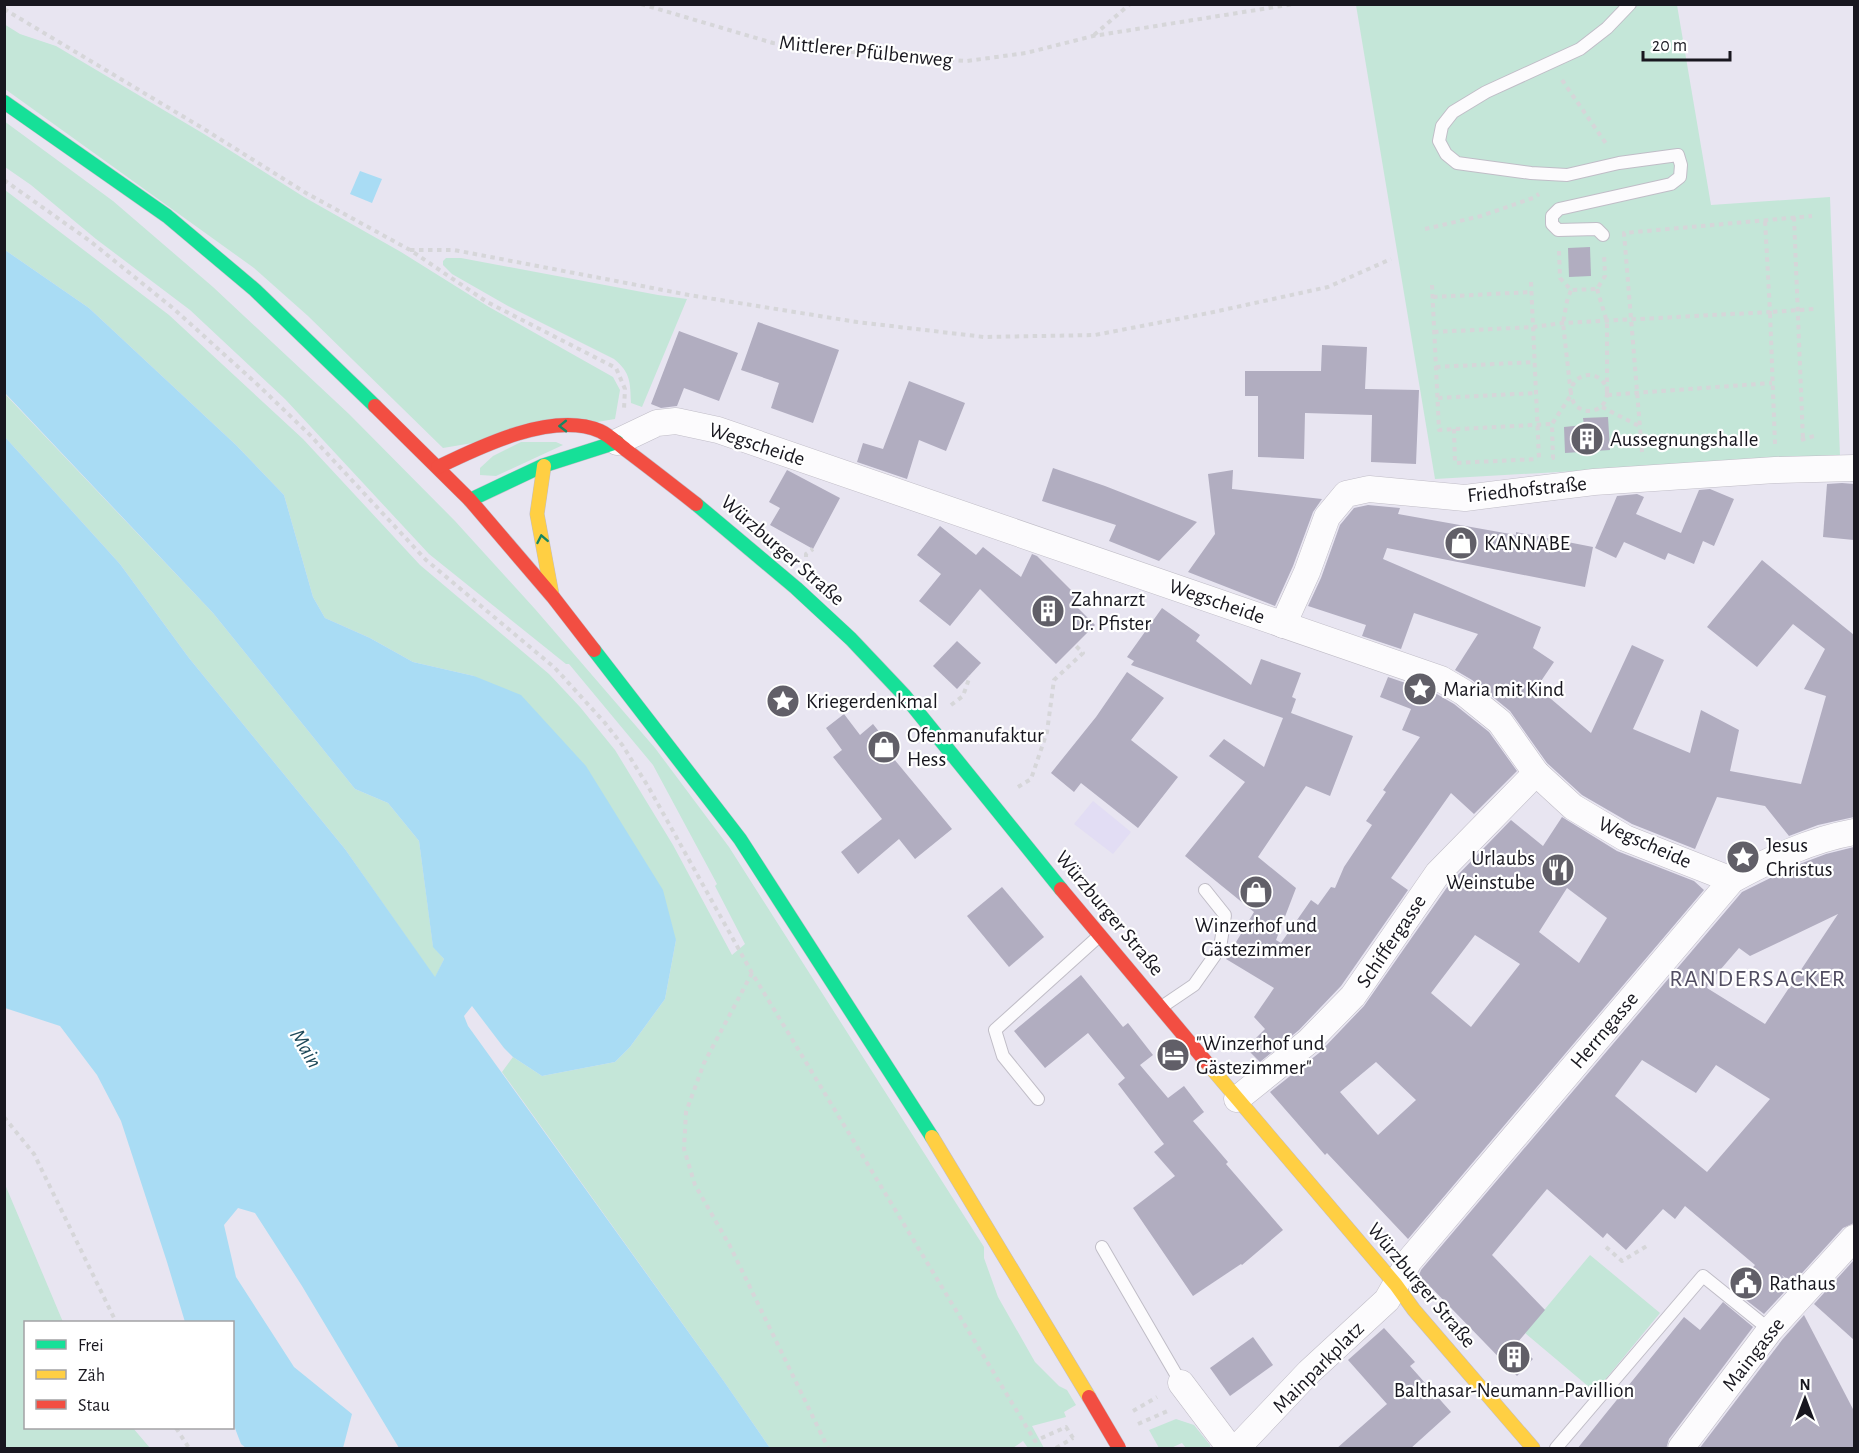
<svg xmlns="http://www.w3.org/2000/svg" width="1859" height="1453" font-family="'Alegreya Sans',sans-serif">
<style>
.built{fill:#e2ddf4}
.green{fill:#c4e6d8}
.water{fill:#a9dcf4}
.building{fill:#b1adc0;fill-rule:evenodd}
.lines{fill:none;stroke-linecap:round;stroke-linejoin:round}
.lane-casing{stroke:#c0bdc7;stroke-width:14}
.street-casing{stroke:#c0bdc7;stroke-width:27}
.fast-casing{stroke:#c0bdc7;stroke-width:15}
.slow-casing{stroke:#c0bdc7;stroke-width:15}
.jam-casing{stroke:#c0bdc7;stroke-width:15}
.path{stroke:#d6d6d9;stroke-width:4;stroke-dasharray:4.5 4.5;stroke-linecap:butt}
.lane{stroke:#fcfbfd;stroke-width:12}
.street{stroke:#fcfbfd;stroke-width:26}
.fast{stroke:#16e098;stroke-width:14}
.slow{stroke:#ffcf43;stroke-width:14}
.jam{stroke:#f24e42;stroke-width:14}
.jam-bridge-casing{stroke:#c0bdc7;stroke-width:15;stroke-linecap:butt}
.jam-bridge{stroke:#f24e42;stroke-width:14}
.oneway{stroke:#178662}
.labels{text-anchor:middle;stroke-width:4.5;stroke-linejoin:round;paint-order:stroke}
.street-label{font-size:21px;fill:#18171f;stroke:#fff}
.poi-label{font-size:21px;fill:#18171f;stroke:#fff;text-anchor:start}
.water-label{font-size:22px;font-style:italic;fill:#1e4959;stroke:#fff}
.quarter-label{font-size:24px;letter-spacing:1.5px;fill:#524e62;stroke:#fff}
</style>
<rect width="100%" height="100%" fill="#e8e5f1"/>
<!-- built -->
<polygon class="built" points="1093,801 1131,832 1113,854 1074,824"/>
<!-- green -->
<g class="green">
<polygon points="1356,5 1677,5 1711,205 1830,197 1840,456 1435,479"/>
<polygon points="4,24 20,34 56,46 204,134 304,197 401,252 489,307 613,377 620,390 615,419 443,448 308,316 254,268 5,89"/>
<polygon points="4,121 113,201 213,287 349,414 455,521 535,609 655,748 729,847 984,1247 984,1258 998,1297 1035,1362 1059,1386 1067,1390 1076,1405 1064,1412 1066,1417 1032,1426 1044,1448 1028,1448 1023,1441 1013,1448 770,1448 723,1380 502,1072 513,1057 542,1076 615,1062 630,1047 665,999 676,940 474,676 413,662 370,638 325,618 313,597 284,495 236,445 89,308 5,250 5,190 169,315 303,439 420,565 549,674 580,707 615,750 673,845 732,955 745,944 715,886 717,884 653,765 569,664 566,664 429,554 285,399 190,310 96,239 31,185 5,167"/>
<path d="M446,258H461L658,295L687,299L642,407L631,403C630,382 631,373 614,359L508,306L452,274L443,265V261Z"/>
<polygon points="4,393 213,613 355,789 388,803 419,841 433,946 444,959 435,978 345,849 189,658 120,564 5,437"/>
<polygon points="521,442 556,442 563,445 496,476 480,475 480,468 493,456"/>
<polygon points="4,1182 63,1322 26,1322 26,1428 133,1428 150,1448 5,1448"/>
<polygon points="1590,1255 1660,1313 1595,1392 1525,1333"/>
<polygon points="1176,1419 1194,1425 1210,1445 1210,1448 1186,1448 1182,1443 1171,1448 1159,1448 1149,1430"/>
</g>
<!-- water -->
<g class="water">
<polygon points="360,171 382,179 372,203 350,194"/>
<polygon points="5,250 89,308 236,445 284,495 313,597 325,618 370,638 413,662 474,676 521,695 586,766 663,890 676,940 665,999 630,1047 615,1062 542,1076 513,1057 504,1048 472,1006 464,1016 468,1026 723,1380 770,1448 399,1448 302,1286 255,1213 238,1208 224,1225 236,1277 294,1367 352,1414 343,1448 246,1448 241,1444 233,1423 232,1322 185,1322 167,1262 121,1121 97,1075 60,1026 5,1008 5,437 120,564 189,658 345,849 435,977 444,959 433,947 419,841 388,803 355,789 213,613 5,393"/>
</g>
<!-- building -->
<g class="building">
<polygon points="1590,247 1591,276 1569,277 1568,248"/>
<polygon points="758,322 839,350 813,423 771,408 779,383 741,370"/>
<polygon points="679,331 738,353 719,401 684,388 677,406 661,408 651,404"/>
<polygon points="1322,345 1367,347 1365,389 1419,390 1416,464 1371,462 1372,415 1305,413 1304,459 1258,457 1258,396 1245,396 1245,371 1321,371"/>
<polygon points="909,381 965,403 946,451 919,440 907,479 857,462 863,443 883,449"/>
<polygon points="1608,417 1610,450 1565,453 1564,427 1584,425 1583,418"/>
<polygon points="1053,468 1105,486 1197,522 1159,561 1109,541 1116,525 1042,501"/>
<polygon points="787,470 840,498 813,549 770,525 780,508 769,502"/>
<polygon points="1233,470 1232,489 1322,499 1313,512 1293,566 1275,606 1188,572 1215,534 1208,474"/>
<polygon points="1842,483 1854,484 1854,540 1823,537 1827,484"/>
<polygon points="1710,489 1734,499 1714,546 1703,541 1694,564 1668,553 1665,560 1624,542 1616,558 1595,548 1617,496 1637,494 1644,497 1636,514 1681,533 1699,490"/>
<polygon points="1368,505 1400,508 1398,514 1516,535 1516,532 1593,547 1585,587 1387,548 1383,559 1541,627 1533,648 1554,662 1537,687 1591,733 1632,645 1664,660 1633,729 1690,753 1701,710 1739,730 1730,771 1801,784 1826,696 1804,689 1825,649 1793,624 1757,667 1707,627 1762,560 1854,635 1854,817 1818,825 1789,836 1765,806 1717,797 1695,849 1632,824 1582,795 1547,763 1510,711 1472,680 1455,670 1478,634 1414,613 1401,649 1362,636 1366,625 1308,606 1321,578 1340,525 1354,508"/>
<polygon points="940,526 976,555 983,547 1021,577 1032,554 1037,556 1080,599 1075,605 1095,625 1056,664 980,589 950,626 919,601 941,574 917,555"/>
<polygon points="1162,608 1200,635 1196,641 1251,685 1261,659 1301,673 1292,697 1296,699 1291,713 1353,736 1330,796 1306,786 1258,857 1296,888 1276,940 1281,943 1311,900 1318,905 1331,887 1335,888 1344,867 1372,825 1366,821 1386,792 1383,790 1420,737 1402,730 1411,709 1380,697 1388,677 1435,693 1454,704 1489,732 1517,771 1474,814 1451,793 1391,878 1408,890 1341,986 1299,1030 1260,1062 1246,1048 1265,1029 1254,1017 1274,988 1226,959 1254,912 1185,856 1245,782 1209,756 1224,739 1264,767 1283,718 1131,665 1134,661 1127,657"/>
<polygon points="957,641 981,663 957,689 933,666"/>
<polygon points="1127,672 1164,698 1131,740 1178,777 1138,828 1081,783 1074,792 1051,773 1096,717"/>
<polygon points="844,714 860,735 873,724 888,743 884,747 952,829 915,859 899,839 858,874 841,852 882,819 833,757 842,750 826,728"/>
<path d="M1562,817L1617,851L1694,881L1704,890L1408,1239L1327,1153L1325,1155L1270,1092L1319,1053L1364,1006L1450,883L1511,820L1543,846ZM1567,888L1607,918L1579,963L1539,932ZM1475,935L1520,964L1471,1027L1431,993ZM1376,1062L1416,1100L1378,1135L1340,1092Z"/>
<path d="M1854,847V1223L1843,1228L1792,1284L1782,1275L1789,1287L1764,1314L1733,1290L1755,1265L1685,1206L1675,1219L1663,1209L1626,1250L1607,1233L1603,1238L1547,1189L1492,1255L1545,1310L1517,1343L1533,1359L1517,1376L1419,1275L1421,1270L1742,892L1797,865L1826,854ZM1838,914L1765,1024L1707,988L1708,984L1739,948L1750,956ZM1642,1060L1696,1093L1716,1065L1770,1099L1707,1172L1615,1096Z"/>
<polygon points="1002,887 1044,937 1009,967 967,916"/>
<polygon points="1081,975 1123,1027 1128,1023 1153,1055 1140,1065 1168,1098 1184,1086 1204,1112 1193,1121 1228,1162 1226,1164 1283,1230 1242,1265 1241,1264 1193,1296 1133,1208 1175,1176 1154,1152 1164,1144 1118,1084 1125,1078 1088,1033 1045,1068 1014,1031"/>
<polygon points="1854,1260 1854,1340 1814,1304"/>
<polygon points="1723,1302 1753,1327 1669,1439 1666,1449 1577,1449 1684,1317 1700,1330"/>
<polygon points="1804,1315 1854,1411 1854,1449 1699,1449 1782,1340"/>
<polygon points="1384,1328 1415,1362 1410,1366 1451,1412 1410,1449 1336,1449 1387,1404 1348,1360"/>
<polygon points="1253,1337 1273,1365 1230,1396 1210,1368"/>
</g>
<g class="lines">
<!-- lane casing -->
<g class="lane-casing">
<g id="lane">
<polyline points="1603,235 1597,229 1558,230 1552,224 1552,216 1559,209 1671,184 1680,177 1681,165 1678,155 1619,163 1567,175 1531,173 1457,163 1446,154 1439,141 1442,126 1453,112 1486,92 1580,49 1607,28 1630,4"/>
<polyline points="1163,1006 1194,985 1220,948 1225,915 1205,890"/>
<polyline points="1038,1099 1003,1056 995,1030 1098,937"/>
<polyline points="1102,1247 1181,1383"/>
<polyline points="1556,1448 1703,1276 1770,1330"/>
</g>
</g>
<!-- street casing -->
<g class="street-casing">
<g id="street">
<polyline points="617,442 657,423 676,421 718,430 1441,679 1463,692 1500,722 1536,773 1573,807 1625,838 1732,880"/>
<polyline points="1283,625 1307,572 1327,517 1346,494 1369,489 1465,498 1594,482 1775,470 1854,468"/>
<polyline points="1237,1099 1309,1041 1353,996 1438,873 1536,773"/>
<polyline points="1181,1383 1230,1448"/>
<path d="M1237,1448L1309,1372L1387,1300L1409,1261L1732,880C1771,859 1810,840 1854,832"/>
<polyline points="1681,1448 1770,1330 1854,1238"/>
</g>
</g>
<!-- fast casing -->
<g class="fast-casing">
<g id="fast">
<polyline points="4,102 167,216 255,290 375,406"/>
<polyline points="470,500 542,466 617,442"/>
<polyline points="696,504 796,588 851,639 904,695 1061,889"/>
<polyline points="594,650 740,839 932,1137"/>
</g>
</g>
<!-- slow casing -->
<g class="slow-casing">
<g id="slow">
<polyline points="544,466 537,514 552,595"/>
<polyline points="1207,1063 1396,1285 1414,1310 1533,1448"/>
<polyline points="932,1137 1089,1397"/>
</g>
</g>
<!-- jam casing -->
<g class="jam-casing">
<g id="jam">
<polyline points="375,406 470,500 553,597 594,650"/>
<path d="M438,467C481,446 553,411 600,431C609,435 618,444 626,450C650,468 673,486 696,504"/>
<polyline points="1061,889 1207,1063"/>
</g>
</g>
<!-- path -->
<g class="path">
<polyline points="641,4 773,43 870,54 967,61 1026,53 1093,36 1294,4"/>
<polyline points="4,9 204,129 306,193 410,250 487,302 616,368 625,389 624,409"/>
<polyline points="1094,35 1130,4"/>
<polyline points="1562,80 1607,145"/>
<polyline points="4,180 90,241 174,309 258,385 309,434 426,560 555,668 605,723 623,746 649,788 752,973 1035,1441 1066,1427 1073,1438 1077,1437"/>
<polyline points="1794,217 1803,440"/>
<polyline points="1425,229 1481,216 1533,198 1539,194"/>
<polyline points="410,250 454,250 689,295 857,322 984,337 1095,335 1209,313 1328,287 1391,259"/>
<polyline points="1559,251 1560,278 1571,290 1597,289 1605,276 1604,253"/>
<polyline points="1531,282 1539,459"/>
<polyline points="1432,285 1439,430 1552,424"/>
<polyline points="1597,289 1607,322 1607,395 1772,383"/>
<polyline points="1433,297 1532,292"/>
<polyline points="1434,332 1533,327 1563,323 1770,312 1765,220"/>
<polyline points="1436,367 1535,362"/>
<circle cx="1589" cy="393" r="18"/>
<polyline points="1438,398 1536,393"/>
<polyline points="1602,407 1639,426"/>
<polyline points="1454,429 1455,463 1538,459"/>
<polyline points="1801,440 1817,435"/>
<polyline points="1775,444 1770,312 1814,309"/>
<polyline points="1642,452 1624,233 1812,216"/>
<polyline points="1552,458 1553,458 1552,424 1571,395 1563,323 1567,301 1571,290"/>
<polyline points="806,557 806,554 813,549"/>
<polyline points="951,705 963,696 970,676"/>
<polyline points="884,747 889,749 896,758"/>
<polyline points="1018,787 1031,779 1047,732 1054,680 1083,653 1075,645"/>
<polyline points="752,973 704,1063 686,1112 684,1149 695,1185 730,1246 828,1448"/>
<polyline points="4,1117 34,1154 116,1322"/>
<polyline points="1606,1247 1622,1261 1650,1244"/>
<polyline points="1133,1411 1157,1397"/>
<polyline points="1138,1424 1170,1410"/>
<polyline points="176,1428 189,1448"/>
<polyline points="1056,1448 1073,1438"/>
</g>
<!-- lane -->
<use href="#lane" class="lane"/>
<!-- street -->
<use href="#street" class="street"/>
<!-- fast -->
<use href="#fast" class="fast"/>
<!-- slow -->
<use href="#slow" class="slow"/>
<!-- jam -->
<use href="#jam" class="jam"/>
<!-- jam-bridge casing -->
<g class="jam-bridge-casing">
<polyline id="jam-bridge" points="1089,1397 1119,1448"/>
</g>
<!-- jam-bridge -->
<use href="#jam-bridge" class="jam-bridge"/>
</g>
<!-- one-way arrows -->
<defs><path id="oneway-chevron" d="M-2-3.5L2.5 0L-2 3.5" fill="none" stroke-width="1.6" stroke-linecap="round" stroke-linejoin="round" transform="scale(1.5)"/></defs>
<g class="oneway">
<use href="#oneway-chevron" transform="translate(563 426) rotate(179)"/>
<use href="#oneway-chevron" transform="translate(542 539) rotate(-101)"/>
</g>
<!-- icons -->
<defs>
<g id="building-disc" transform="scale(1.725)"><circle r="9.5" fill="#615f68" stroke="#fff"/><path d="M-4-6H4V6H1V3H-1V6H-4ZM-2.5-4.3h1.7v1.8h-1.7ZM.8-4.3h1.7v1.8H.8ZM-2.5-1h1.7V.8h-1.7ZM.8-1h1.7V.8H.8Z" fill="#fff"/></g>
<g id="shop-disc" transform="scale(1.725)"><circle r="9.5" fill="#615f68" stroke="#fff"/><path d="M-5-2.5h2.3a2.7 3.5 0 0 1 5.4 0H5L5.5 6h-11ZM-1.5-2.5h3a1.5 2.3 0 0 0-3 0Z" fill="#fff"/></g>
<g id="sight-disc" transform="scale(1.725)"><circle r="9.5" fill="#615f68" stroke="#fff"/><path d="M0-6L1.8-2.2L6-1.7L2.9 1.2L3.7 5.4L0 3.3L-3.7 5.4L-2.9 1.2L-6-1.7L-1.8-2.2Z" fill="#fff"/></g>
<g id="restaurant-disc" transform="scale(1.725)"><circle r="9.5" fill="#615f68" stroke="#fff"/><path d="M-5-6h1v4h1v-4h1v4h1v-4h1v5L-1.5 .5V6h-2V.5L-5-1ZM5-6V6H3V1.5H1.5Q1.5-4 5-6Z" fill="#fff"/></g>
<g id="hotel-disc" transform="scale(1.725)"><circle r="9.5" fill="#615f68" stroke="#fff"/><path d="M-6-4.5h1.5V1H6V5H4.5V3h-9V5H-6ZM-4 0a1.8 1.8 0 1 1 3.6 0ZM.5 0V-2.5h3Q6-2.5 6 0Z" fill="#fff"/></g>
<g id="civic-disc" transform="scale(1.725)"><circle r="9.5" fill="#615f68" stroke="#fff"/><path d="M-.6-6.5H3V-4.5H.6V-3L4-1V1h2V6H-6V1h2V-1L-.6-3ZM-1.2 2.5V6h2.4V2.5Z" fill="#fff"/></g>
</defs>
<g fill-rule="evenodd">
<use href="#building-disc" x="1587" y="439"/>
<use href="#shop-disc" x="1461" y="543"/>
<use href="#building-disc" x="1048" y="611"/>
<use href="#sight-disc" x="1420" y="689"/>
<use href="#sight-disc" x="783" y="701"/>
<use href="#shop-disc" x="884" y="747"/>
<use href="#sight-disc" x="1743" y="857"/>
<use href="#restaurant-disc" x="1558" y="870"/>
<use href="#shop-disc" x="1256" y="892"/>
<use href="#hotel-disc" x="1173" y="1055"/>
<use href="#civic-disc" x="1746" y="1283"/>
<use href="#building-disc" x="1514" y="1357"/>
</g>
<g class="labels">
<!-- street labels -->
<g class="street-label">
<text transform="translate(866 51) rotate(6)" y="7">Mittlerer Pfülbenweg</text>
<text transform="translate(757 444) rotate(18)" y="7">Wegscheide</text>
<text transform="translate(1527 489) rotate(-6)" y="7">Friedhofstraße</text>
<text transform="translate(783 550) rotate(41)" y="7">Würzburger Straße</text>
<text transform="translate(1217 601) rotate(19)" y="7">Wegscheide</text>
<text transform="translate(1645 842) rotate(24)" y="7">Wegscheide</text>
<text transform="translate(1110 913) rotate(50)" y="7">Würzburger Straße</text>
<text transform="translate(1391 941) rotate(-56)" y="7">Schiffergasse</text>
<text transform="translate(1604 1030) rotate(-50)" y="7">Herrngasse</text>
<text transform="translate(1422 1285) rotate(50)" y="7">Würzburger Straße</text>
<text transform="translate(1753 1354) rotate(-52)" y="7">Maingasse</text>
<text transform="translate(1318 1367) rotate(-45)" y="7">Mainparkplatz</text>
</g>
<!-- poi labels -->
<g class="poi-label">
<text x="1610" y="446">Aussegnungshalle</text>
<text x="1484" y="550">KANNABE</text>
<text x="1071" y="606">Zahnarzt<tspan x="1071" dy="24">Dr. Pfister</tspan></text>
<text x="1443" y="696">Maria mit Kind</text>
<text x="806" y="708">Kriegerdenkmal</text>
<text x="907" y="742">Ofenmanufaktur<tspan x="907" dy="24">Hess</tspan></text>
<text x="1766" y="852">Jesus<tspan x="1766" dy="24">Christus</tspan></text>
<text x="1535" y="865" text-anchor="end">Urlaubs<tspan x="1535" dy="24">Weinstube</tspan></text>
<text x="1256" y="932" text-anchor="middle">Winzerhof und<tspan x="1256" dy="24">Gästezimmer</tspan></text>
<text x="1196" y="1050">"Winzerhof und<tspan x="1196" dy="24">Gästezimmer"</tspan></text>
<text x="1769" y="1290">Rathaus</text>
<text x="1514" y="1397" text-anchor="middle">Balthasar-Neumann-Pavillion</text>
</g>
<!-- water labels -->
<g class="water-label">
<text transform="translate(307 1048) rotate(59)" y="8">Main</text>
</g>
<!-- quarter labels -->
<g class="quarter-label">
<text x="1758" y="986">RANDERSACKER</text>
</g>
</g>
<!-- border -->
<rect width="1859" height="1453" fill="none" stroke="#18171f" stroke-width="12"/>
<!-- legend -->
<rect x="24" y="1321" width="210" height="108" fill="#ffffff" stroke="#a3a2a5" stroke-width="1.5"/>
<rect x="36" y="1340" width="30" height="9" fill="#16e098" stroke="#a3a2a5" stroke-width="1.5"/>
<text x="78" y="1351" font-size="18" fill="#18171f">Frei</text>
<rect x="36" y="1370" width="30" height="9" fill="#ffcf43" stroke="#a3a2a5" stroke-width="1.5"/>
<text x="78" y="1381" font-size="18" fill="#18171f">Zäh</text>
<rect x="36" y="1400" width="30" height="9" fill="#f24e42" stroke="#a3a2a5" stroke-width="1.5"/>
<text x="78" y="1411" font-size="18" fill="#18171f">Stau</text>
<!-- north arrow -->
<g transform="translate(1805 1399)" stroke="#ffffff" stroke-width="4.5" paint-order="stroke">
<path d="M0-4.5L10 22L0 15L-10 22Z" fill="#18171f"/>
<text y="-9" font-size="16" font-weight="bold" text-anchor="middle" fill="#18171f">N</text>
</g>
<!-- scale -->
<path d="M1643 51v9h87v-9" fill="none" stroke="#18171f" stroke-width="3"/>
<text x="1652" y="51" font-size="18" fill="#18171f" stroke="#ffffff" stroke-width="4.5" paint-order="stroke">20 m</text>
</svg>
